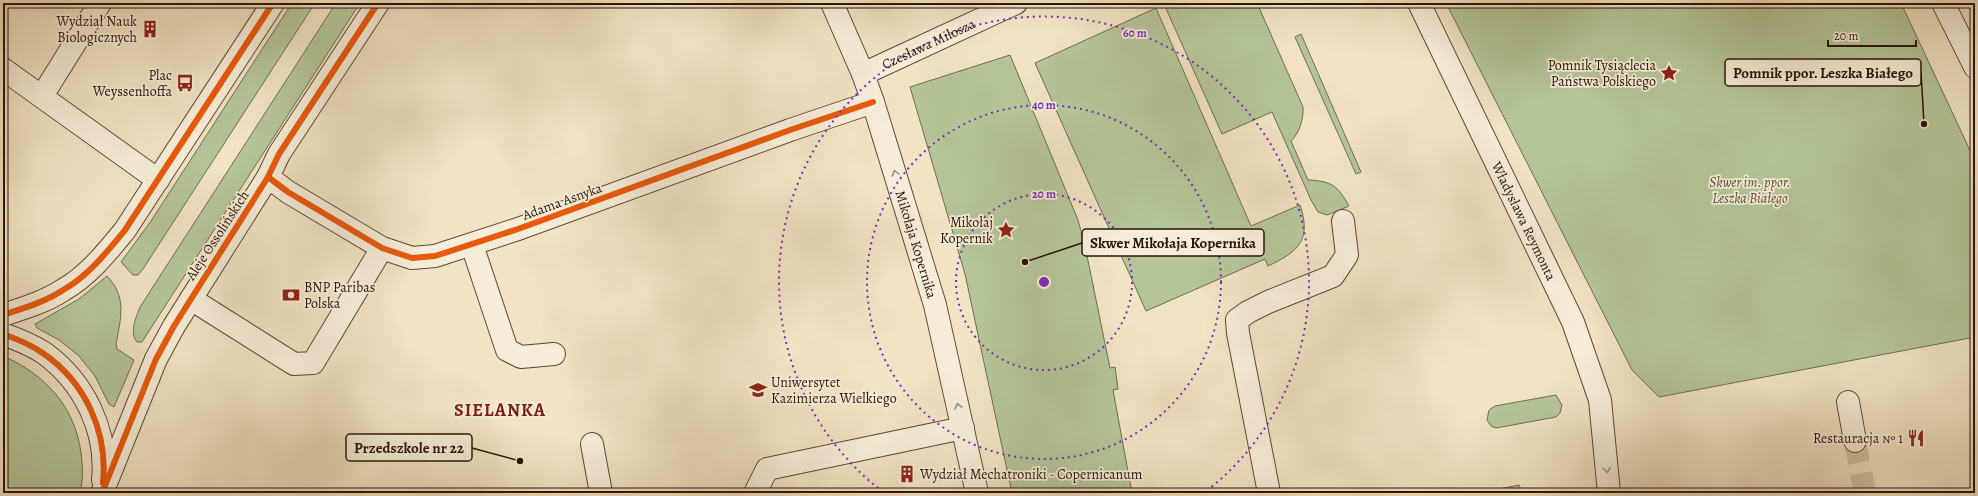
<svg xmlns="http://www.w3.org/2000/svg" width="1978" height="496" font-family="Alegreya,serif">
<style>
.green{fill:#b4c598;stroke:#6f6c50}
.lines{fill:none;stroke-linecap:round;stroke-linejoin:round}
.minor-tunnel{stroke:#d3c4a7;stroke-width:22;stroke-dasharray:22 11;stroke-linecap:butt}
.minor-casing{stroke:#5c4738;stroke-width:24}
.minor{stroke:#f6edd8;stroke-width:22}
.cycleway-casing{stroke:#f6edd8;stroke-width:8}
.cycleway{stroke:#e8590c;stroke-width:6}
.oneway{stroke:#9a8b7b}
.ring{fill:none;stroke:#7b2cbf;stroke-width:2;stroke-dasharray:2 4}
.labels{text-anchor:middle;stroke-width:3.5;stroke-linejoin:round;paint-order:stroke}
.poi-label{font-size:14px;fill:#2a1309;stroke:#f6edd8;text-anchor:end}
.street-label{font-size:14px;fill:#2a1309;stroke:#f6edd8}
.park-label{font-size:14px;font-style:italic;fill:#5a513b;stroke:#f6edd8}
.district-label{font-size:18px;font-weight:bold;letter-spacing:1px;fill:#7a1f14;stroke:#f6edd8}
.centre{fill:#7b2cbf;stroke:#f6edd8;stroke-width:2}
.ring-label{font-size:12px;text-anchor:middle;font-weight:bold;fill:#7b2cbf;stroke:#f6edd8;stroke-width:3.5;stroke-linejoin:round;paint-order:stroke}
.leader{fill:none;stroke:#2a1309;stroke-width:1.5}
.callout-dot{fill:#2a1309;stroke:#f6edd8;stroke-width:1.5}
.callout{fill:#f6edd8;stroke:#2a1309;stroke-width:1.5}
.callout-label{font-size:15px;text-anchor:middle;font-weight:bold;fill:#2a1309}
</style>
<rect width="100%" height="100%" fill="#f1e3c3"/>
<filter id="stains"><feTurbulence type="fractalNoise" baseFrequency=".005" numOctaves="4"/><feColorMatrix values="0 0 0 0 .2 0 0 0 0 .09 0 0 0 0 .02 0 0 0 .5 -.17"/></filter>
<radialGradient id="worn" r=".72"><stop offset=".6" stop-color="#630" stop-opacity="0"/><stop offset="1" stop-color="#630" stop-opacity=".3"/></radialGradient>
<!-- green -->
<g class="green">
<polygon points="292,3 315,3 143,269 138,275 133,275 121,262 151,221"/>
<path d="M336,3H360L142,342H137C129,333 136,317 140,307Z"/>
<path d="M1167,3H1257L1303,107C1304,118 1299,134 1291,141L1308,180C1332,181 1338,186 1349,206L1327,215L1318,212L1311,200L1272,112L1222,134L1164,4Z"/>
<polygon points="1446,3 1901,3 1975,161 1975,337 1659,397 1632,370"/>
<path d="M1156,8L1251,226L1300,205C1312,240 1298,252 1268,266L1265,259L1146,311L1035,63Z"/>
<polygon points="1301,34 1361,172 1356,174 1295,37"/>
<polygon points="1010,55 1078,220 1085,246 1110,368 1115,367 1118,389 1113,390 1132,493 1012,493 965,274 910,87"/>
<path d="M107,276C127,297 121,317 116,344L117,349L134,360L114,407L109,404L95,376L79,356L59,340L37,328L35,324L79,299Z"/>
<path d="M3,356C45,374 75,407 81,453C83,467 83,480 80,493H3Z"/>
<polygon points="1556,395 1562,405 1560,413 1556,417 1496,428 1491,426 1487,420 1489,410 1495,406"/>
<polygon points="1519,485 1522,493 1480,493"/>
</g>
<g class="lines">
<!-- minor-tunnel -->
<polyline class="minor-tunnel" points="1855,441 1865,493"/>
<!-- minor casing -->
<g class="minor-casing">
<g id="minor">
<path id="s1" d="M832,3L863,74L873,102L935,305L977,493"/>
<path id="s2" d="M1419,3L1573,322L1600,400L1609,493"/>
<polyline points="1943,3 1975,67"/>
<polyline points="3,69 158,180"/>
<path id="s3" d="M863,74L1016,3"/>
<polyline points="42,96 100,3"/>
<polyline points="268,177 288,192 382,248 412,258 435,256 518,229 790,130 873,102"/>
<polyline points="472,245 507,350 521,357 554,354"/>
<polyline points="191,299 294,364 313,363 382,248"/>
<path d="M3,315C24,308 45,302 63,290C88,276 107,252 125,230L273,3"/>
<path d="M3,334C17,339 32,345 44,353C84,382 108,431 103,480"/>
<polyline points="1848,402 1855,441"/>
<polyline points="592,444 601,493"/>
<polyline points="102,493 156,359 174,326 268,177 279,154 378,3"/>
<polyline points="755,493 767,469 963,428"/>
<polyline points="1269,493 1238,333 1237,320 1248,312 1268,302 1333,276 1347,255 1343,221"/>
</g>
</g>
<!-- minor -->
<use href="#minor" class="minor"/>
<!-- cycleway casing -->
<g class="cycleway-casing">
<g id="cycleway">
<polyline points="268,177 288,192 382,248 412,258 435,256 518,229 790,130 873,102"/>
<path d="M3,315C24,308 45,302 63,290C88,276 107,252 125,230L273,3"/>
<path d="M3,334C17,339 32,345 44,354C86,383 108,433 103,483"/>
<polyline points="102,493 156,359 174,326 268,177 279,154 378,3"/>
</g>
</g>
<!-- cycleway -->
<use href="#cycleway" class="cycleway"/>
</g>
<!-- one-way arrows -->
<defs><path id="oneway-chevron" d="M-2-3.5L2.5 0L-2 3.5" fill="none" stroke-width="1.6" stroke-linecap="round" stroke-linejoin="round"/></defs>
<g class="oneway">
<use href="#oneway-chevron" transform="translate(895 173) rotate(-107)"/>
<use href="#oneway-chevron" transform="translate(958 406) rotate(-103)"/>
<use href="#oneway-chevron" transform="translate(1607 470) rotate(83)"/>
</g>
<!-- distance rings -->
<g class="ring">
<circle cx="1044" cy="282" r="88"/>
<circle cx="1044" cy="282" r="177"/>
<path d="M883 492A265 265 0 1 1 1205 492"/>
</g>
<!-- icons -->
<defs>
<g id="building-bare" transform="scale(1.38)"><path d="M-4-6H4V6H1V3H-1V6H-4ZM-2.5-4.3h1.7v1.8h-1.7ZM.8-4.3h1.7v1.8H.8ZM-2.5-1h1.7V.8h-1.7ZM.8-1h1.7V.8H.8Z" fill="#8f2418" stroke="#f6edd8" stroke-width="2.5" paint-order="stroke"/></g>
<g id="sight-bare" transform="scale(1.38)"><path d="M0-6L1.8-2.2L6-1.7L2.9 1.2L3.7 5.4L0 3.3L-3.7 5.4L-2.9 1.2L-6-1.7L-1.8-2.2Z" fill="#8f2418" stroke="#f6edd8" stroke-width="2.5" paint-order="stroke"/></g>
<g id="bus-bare" transform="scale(1.38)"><path d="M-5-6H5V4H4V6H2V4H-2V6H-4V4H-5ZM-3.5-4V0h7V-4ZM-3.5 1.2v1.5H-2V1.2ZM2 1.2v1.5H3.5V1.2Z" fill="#8f2418" stroke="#f6edd8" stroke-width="2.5" paint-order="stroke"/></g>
<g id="bank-bare" transform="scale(1.38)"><path d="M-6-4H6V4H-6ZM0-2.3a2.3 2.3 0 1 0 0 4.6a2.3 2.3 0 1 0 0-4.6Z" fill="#8f2418" stroke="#f6edd8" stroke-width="2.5" paint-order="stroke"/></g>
<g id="university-bare" transform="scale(1.38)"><path d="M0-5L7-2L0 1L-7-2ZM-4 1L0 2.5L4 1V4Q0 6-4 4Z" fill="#8f2418" stroke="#f6edd8" stroke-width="2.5" paint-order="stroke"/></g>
<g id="restaurant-bare" transform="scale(1.38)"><path d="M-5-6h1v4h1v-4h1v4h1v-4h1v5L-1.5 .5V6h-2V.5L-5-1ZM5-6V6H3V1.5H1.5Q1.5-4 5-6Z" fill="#8f2418" stroke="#f6edd8" stroke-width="2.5" paint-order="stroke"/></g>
</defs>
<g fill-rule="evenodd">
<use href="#building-bare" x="150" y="29"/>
<use href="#sight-bare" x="1669" y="73"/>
<use href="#bus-bare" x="185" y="83"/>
<use href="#sight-bare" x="1006" y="230"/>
<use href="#bank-bare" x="291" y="295"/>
<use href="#university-bare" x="758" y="390"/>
<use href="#restaurant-bare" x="1916" y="438"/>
<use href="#building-bare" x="907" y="474"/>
</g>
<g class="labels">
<!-- poi labels -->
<g class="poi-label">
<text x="137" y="26">Wydział Nauk<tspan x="137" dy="16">Biologicznych</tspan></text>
<text x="1656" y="70">Pomnik Tysiąclecia<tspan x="1656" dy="16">Państwa Polskiego</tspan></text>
<text x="172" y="80">Plac<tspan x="172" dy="16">Weyssenhoffa</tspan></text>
<text x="993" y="227">Mikołaj<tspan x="993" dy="16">Kopernik</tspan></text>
<text x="304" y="292" text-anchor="start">BNP Paribas<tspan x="304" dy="16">Polska</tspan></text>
<text x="771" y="387" text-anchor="start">Uniwersytet<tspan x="771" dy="16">Kazimierza Wielkiego</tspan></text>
<text x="1903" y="443">Restauracja № 1</text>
<text x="920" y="479" text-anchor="start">Wydział Mechatroniki - Copernicanum</text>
</g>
<!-- street labels -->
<g class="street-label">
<text dy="5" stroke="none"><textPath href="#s3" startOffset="72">Czesława Miłosza</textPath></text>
<text transform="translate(562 201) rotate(-20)" y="5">Adama Asnyka</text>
<text dy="5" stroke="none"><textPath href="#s2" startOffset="242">Władysława Reymonta</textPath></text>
<text transform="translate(217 235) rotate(-57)" y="5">Aleje Ossolińskich</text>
<text dy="5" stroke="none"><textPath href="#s1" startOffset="256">Mikołaja Kopernika</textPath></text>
</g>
<!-- park labels -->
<g class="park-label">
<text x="1750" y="187">Skwer im. ppor.<tspan x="1750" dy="16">Leszka Białego</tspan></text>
</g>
<!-- district labels -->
<g class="district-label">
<text x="500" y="416">SIELANKA</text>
</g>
</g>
<circle cx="1044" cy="282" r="6" class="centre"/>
<g class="ring-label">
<text x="1135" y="37">60 m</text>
<text x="1044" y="109">40 m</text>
<text x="1044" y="198">20 m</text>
</g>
<!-- callouts -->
<path class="leader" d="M1924 124L1921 72M1025 262L1082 243M520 461L472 448"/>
<g class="callout-dot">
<circle cx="1924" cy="124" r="4"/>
<circle cx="1025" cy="262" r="4"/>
<circle cx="520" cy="461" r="4"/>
</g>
<g class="callout">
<rect x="1725" y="59" width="196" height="27" rx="4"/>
<rect x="1082" y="229" width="182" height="27" rx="4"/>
<rect x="346" y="434" width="126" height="27" rx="4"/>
</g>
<g class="callout-label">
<text x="1823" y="78">Pomnik ppor. Leszka Białego</text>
<text x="1173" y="248">Skwer Mikołaja Kopernika</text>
<text x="409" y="453">Przedszkole nr 22</text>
</g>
<!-- margin -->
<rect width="1978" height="496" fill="none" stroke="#f1e3c3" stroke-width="16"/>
<rect x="4" y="4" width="1970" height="488" fill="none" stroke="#2a1309" stroke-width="2"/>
<rect x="8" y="8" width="1962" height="480" fill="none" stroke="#2a1309"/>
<!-- scale -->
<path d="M1828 40v6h88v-6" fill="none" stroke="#2a1309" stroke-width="2"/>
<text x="1834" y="40" font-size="12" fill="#2a1309" stroke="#f6edd8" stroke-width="3" paint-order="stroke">20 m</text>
<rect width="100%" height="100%" filter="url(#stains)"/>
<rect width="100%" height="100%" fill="url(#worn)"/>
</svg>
